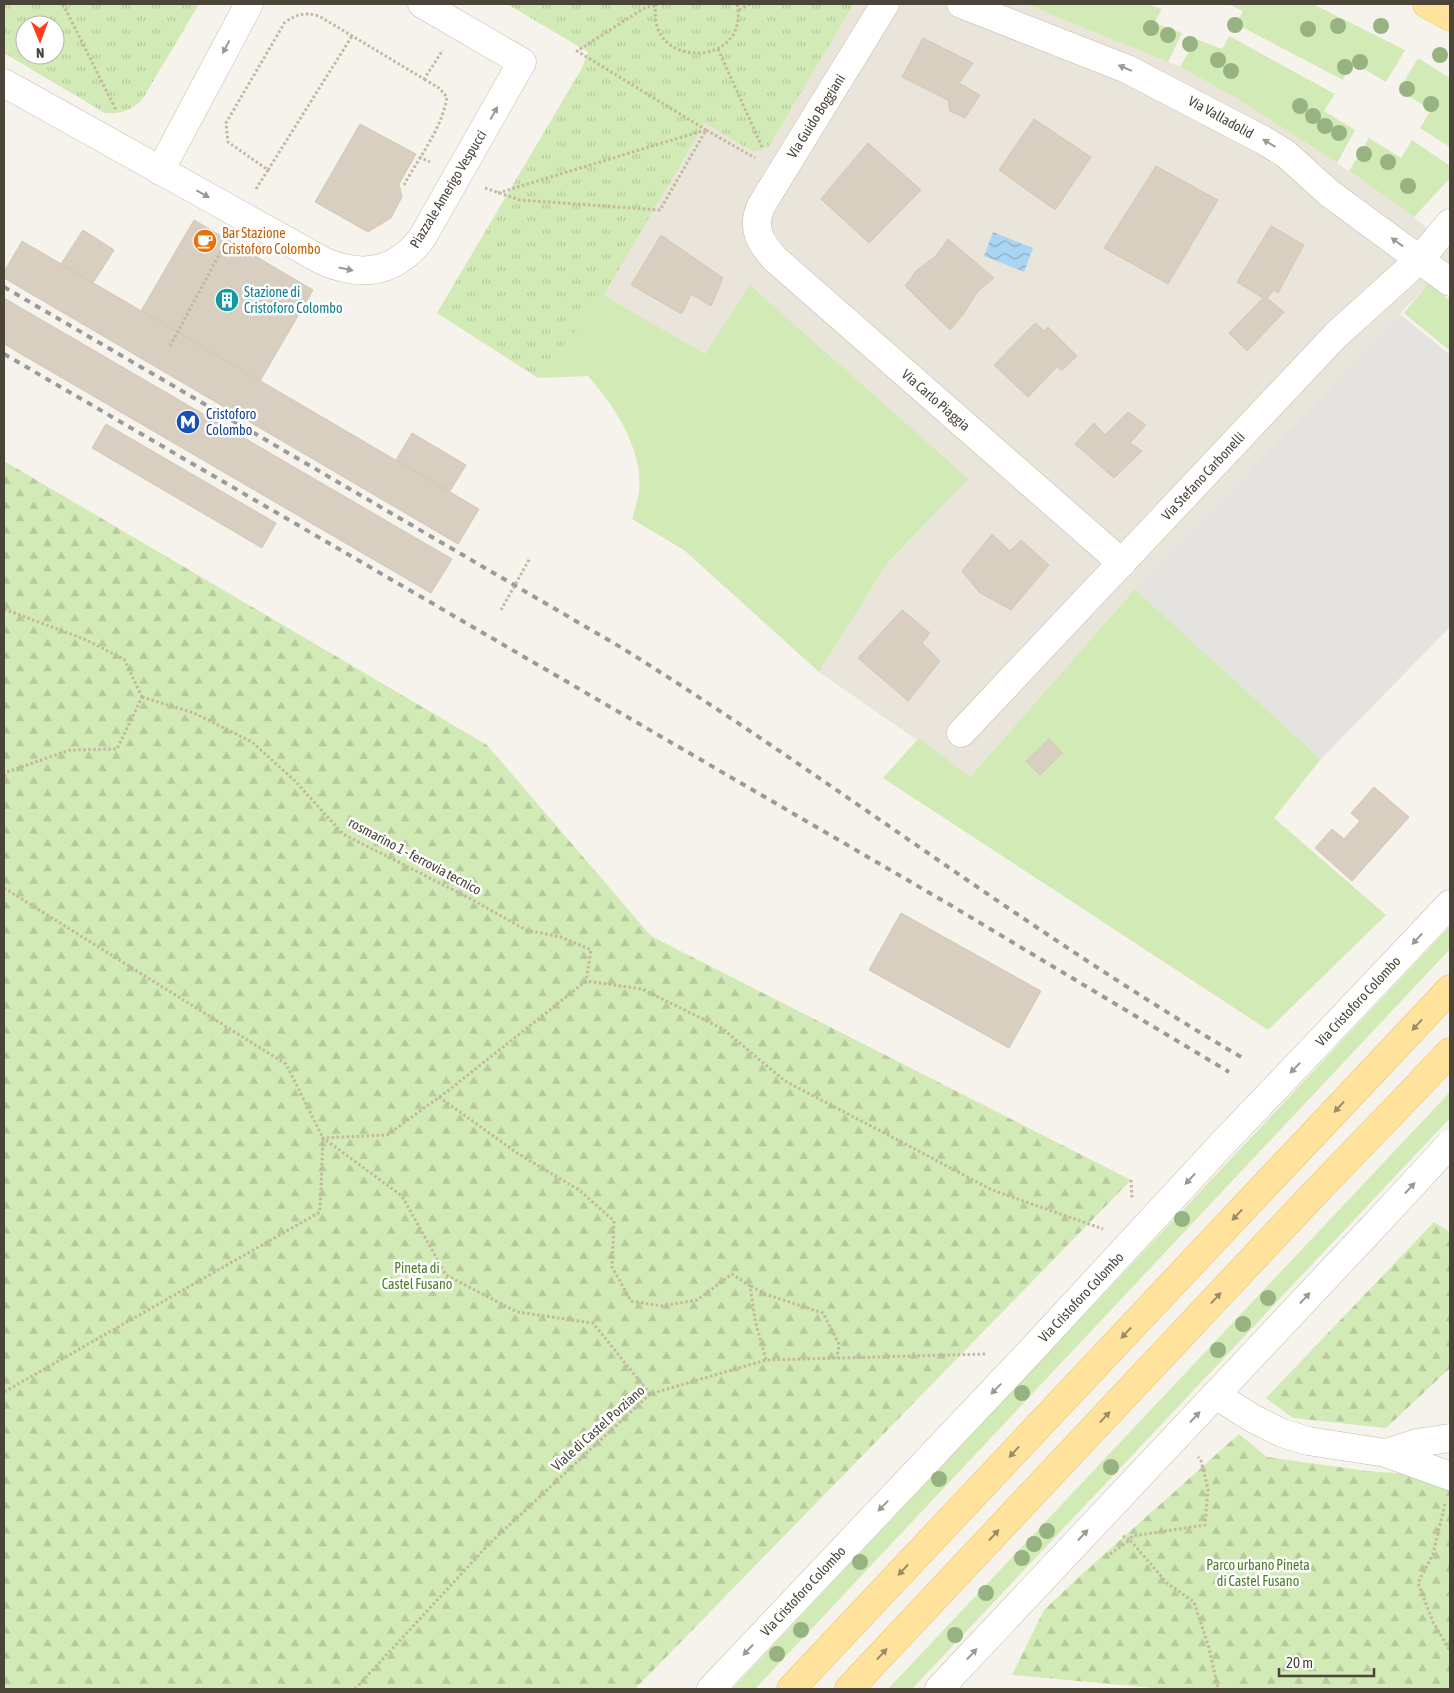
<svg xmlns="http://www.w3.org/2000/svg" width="1454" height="1693" font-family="'Asap Condensed',sans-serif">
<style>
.residential{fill:#eae5da}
.grass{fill:#d2eab5}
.forest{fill:url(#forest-firs)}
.park{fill:url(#park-tufts);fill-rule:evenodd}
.parking{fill:#e5e3e0}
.water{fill:url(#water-waves)}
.building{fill:#d8cfc1;stroke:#d3c7b4}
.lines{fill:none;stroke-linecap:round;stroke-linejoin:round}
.minor-casing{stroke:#c2bbae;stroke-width:29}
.major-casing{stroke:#e6c16a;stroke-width:29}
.path{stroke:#c4b79f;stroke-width:3;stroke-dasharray:2.5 2.5;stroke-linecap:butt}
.minor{stroke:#fff;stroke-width:28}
.major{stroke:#ffe39c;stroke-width:28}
.rail{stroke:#9a9a9a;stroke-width:4;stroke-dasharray:6 6;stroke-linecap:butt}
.minor-bridge-casing{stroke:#c2bbae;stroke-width:29;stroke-linecap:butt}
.major-bridge-casing{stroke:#e6c16a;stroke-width:29;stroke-linecap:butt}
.path-bridge{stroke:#c4b79f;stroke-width:3;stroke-dasharray:2.5 2.5;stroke-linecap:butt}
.minor-bridge{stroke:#fff;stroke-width:28}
.major-bridge{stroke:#ffe39c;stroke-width:28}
.tree{fill:#97b381}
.oneway{fill:#9c9892}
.oneway2{fill:#9c8c66}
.labels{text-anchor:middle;stroke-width:5;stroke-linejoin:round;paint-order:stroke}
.street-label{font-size:14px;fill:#4b4439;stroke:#fff}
.food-label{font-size:14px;fill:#c56008;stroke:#fff;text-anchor:start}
.culture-label{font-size:14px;fill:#0d838f;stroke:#fff;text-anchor:start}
.transit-label{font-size:14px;fill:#164399;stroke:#fff;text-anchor:start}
.park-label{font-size:14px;fill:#4a7f2a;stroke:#fff}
</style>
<defs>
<pattern id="forest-firs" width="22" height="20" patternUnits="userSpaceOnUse" patternTransform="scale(1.25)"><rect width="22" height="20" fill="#d2eab5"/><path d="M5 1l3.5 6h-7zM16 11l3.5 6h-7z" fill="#b6ca9c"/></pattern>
<pattern id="park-tufts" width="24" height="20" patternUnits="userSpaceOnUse" patternTransform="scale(1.25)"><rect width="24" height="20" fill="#d2eab5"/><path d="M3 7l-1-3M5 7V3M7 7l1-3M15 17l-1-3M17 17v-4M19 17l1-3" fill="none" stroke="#b6ca9c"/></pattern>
<pattern id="water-waves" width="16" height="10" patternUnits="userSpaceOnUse" patternTransform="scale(1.25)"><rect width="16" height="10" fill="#a9d4f2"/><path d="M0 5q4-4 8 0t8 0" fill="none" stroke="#8caec5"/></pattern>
</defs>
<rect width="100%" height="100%" fill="#f6f3ec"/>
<!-- residential -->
<polygon class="residential" points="854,4 1026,4 1073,23 1180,67 1238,99 1337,163 1414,217 1450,248 1450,262 1135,589 970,777 819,672 888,562 969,479 751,286 705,354 604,295 705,123 753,152 768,148"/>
<!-- grass -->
<g class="grass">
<polygon points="1026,4 1148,4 1162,9 1154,23 1182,33 1168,62"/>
<polygon points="1228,4 1313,4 1405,50 1386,82 1352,62 1343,80 1236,24 1243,11"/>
<polygon points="1229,36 1335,94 1324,111 1355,130 1337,163 1238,99 1180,67 1196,39 1222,49"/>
<polygon points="1418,58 1450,78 1450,147 1420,128 1431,110 1399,90"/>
<polygon points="1369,138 1401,158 1412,140 1450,166 1450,178 1414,217 1349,171"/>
<polygon points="1429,283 1450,301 1450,351 1404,313"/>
<path d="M750,285L969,479L888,562L819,672L684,550L632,519C634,510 638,501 639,492C644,450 614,405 588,376L538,378L604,295L705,354Z"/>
<polygon points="1135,589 1321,759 1274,818 1386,915 1268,1030 883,778 919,738 970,777"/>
<polygon points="1450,926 1450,949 755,1689 732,1689"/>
<polygon points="1450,1092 1450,1118 912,1689 888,1689"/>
</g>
<!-- forest -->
<g class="forest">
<polygon points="4,461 487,745 651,936 1131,1180 635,1689 4,1689"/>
<polygon points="1434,1222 1450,1232 1450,1368 1386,1428 1293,1418 1266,1398"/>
<polygon points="1239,1434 1267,1457 1367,1471 1450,1477 1450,1689 1164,1689 1012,1675 1044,1610 1081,1575"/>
</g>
<!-- park -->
<g class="park">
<path d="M4,4H199L142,100C130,111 121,114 105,113L4,53ZM25,25H55V55H25Z"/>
<polygon points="507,4 854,4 768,148 753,152 705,123 604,295 538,378 437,313 582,68 588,52"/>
</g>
<!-- parking -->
<polygon class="parking" points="1400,314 1450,355 1450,627 1321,759 1135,589"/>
<!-- water -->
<polygon class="water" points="993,232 1033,248 1024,272 984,256"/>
<!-- building -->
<g class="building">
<polygon points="923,38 973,63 959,83 980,95 965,118 950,111 948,100 902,77"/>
<polygon points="1034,119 1091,157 1055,210 999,170"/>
<polygon points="360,124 416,154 399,184 402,197 391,218 368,232 315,202"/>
<polygon points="868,143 921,190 869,243 821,199"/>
<polygon points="1156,166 1218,200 1168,284 1104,248"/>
<polygon points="194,220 313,290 260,381 141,311"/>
<polygon points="1271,226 1304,245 1278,293 1274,290 1267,298 1284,312 1247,351 1229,333 1263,298 1237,282"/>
<polygon points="83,230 114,250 93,283 61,264"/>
<polygon points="661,235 723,278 711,306 691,294 682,314 631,285"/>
<polygon points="948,239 994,278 978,291 964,313 950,330 905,286 917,270 936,256"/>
<polygon points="22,241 479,509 458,544 4,278 4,272"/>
<polygon points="4,298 452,559 431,593 4,344"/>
<polygon points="1035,323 1044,331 1048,327 1077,356 1062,370 1057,367 1028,397 994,365"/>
<polygon points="1128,412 1146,425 1130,443 1142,451 1114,478 1075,444 1094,423 1105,435"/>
<polygon points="106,424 276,523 262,548 92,448"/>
<polygon points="412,433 466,465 450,491 396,460"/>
<polygon points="992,534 1010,551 1021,540 1049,565 1011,610 979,592 962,571"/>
<polygon points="902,610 930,633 922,643 940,661 908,701 858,658"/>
<polygon points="1049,739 1062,753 1040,775 1026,761"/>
<polygon points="1374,787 1409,817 1352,881 1315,848 1332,829 1344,839 1360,821 1351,813"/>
<polygon points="901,913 1041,991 1009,1048 869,970"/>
</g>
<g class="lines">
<!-- minor casing -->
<g class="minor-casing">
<g id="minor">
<path d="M885,4L761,206C751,228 760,242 775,259L1122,563"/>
<polyline points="961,4 1127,69 1263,140 1286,154 1329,193 1450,282"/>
<path d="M4,83L323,261C362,278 395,273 422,238L522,62L422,4"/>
<polyline points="160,171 249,4"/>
<polyline points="961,733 1336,335 1420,259 1450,223"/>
<polyline points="1328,1033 1450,904"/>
<polyline points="1216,1395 1252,1418 1282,1433 1308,1441 1386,1453 1450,1476"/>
<polyline points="1386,1453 1417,1443 1450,1438"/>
<polyline points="711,1689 1029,1353 1223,1143"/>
<polyline points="939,1689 1376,1224"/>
</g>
</g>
<!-- major casing -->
<g class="major-casing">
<g id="major">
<polyline points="1427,4 1450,17"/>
<polyline points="1373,1071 1450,989"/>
<polyline points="1414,1090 1450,1052"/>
<polyline points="791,1689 1271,1179"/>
<polyline points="849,1689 1311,1197"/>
</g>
</g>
<!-- path -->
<g class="path">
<polyline points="63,4 116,110"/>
<path d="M656,4C645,71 751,68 737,4"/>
<polyline points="655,6 646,7 577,51 706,130"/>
<polyline points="739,10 750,4"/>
<polyline points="718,49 762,147"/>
<polyline points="419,157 430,162"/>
<polyline points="268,170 352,36"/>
<path d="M404,185C419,157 442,129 447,97L439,88L424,79"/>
<polyline points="485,188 520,200 660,210 706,130 755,158"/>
<path d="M256,189L268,170L228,142L226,123L285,22C298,14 304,12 319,16L424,79L443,50"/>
<polyline points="498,193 705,130"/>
<polyline points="170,346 227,240"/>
<polyline points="4,609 84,639 124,659 142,697"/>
<polyline points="142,697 194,713 252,742 295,781 343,834 471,899 526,930 561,937 591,950 586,981"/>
<polyline points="4,776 7,772 70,750 117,749 142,697"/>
<polyline points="4,888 286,1064 323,1138 320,1212 4,1392"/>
<polyline points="439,1097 517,1153 579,1190 614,1221 612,1267 631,1301 662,1306 697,1300 732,1274 750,1286 755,1320 766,1360"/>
<polyline points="1131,1180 1132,1198"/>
<polyline points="751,1286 765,1294 823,1313 839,1344 837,1358"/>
<polyline points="650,1394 593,1323 517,1312 446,1275 402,1196 323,1138 387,1135 449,1090 586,981 642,989 723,1029 785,1081 911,1147 992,1190 1103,1229"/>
<polyline points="1445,1504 1433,1554 1418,1583 1433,1622 1450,1651"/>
<polyline points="1123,1536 1130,1540 1132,1536 1205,1525 1208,1489 1201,1461 1198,1457"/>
<polyline points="1110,1554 1130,1540 1167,1583 1194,1602 1209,1648 1218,1689"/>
<polyline points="355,1689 488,1545 650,1394 766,1360 986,1354"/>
</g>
<!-- minor -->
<use href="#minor" class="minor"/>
<!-- major -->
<use href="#major" class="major"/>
<!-- rail -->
<g class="rail">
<path d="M4,287L622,648C832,779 1028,932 1241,1057"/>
<polyline points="4,354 952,906 1229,1072"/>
</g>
<!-- minor-bridge casing -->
<g class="minor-bridge-casing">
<g id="minor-bridge">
<polyline points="1223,1143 1328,1033"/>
<polyline points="1376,1224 1450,1144"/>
</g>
</g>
<!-- major-bridge casing -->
<g class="major-bridge-casing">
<g id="major-bridge">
<polyline points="1271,1179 1373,1071"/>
<polyline points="1311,1197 1414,1090"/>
</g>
</g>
<!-- path-bridge -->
<polyline class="path-bridge" points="501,610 530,558"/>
<!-- minor-bridge -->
<use href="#minor-bridge" class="minor-bridge"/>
<!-- major-bridge -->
<use href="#major-bridge" class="major-bridge"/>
</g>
<!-- trees -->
<g class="tree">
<circle cx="1235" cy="25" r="8"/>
<circle cx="1338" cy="26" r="8"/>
<circle cx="1381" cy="26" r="8"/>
<circle cx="1151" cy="28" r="8"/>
<circle cx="1308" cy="29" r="8"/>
<circle cx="1168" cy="35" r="8"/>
<circle cx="1190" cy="44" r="8"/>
<circle cx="1440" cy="55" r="8"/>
<circle cx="1218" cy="60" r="8"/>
<circle cx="1360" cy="62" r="8"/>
<circle cx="1345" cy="67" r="8"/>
<circle cx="1231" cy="71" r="8"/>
<circle cx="1407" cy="89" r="8"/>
<circle cx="1431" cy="104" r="8"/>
<circle cx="1300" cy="106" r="8"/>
<circle cx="1313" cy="116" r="8"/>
<circle cx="1325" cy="126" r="8"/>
<circle cx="1339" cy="133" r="8"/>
<circle cx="1364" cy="154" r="8"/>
<circle cx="1388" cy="162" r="8"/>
<circle cx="1408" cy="186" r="8"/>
<circle cx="1182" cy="1219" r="8"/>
<circle cx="1268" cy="1298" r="8"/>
<circle cx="1243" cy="1324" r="8"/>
<circle cx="1218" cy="1350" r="8"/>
<circle cx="1022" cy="1393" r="8"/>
<circle cx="1111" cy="1467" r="8"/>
<circle cx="939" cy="1479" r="8"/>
<circle cx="1047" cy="1531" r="8"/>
<circle cx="1034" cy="1544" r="8"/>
<circle cx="1022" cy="1558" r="8"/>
<circle cx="860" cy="1562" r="8"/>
<circle cx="986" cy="1593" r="8"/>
<circle cx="801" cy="1630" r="8"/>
<circle cx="955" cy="1635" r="8"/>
<circle cx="777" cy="1654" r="8"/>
</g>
<!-- one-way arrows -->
<defs><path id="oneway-solid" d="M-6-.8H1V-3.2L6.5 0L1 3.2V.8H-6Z" transform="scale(1.25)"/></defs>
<g class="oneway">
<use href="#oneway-solid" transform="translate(226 47) rotate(118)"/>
<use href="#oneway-solid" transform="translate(1125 68) rotate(-157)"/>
<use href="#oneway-solid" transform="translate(494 113) rotate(-61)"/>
<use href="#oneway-solid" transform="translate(1269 143) rotate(-149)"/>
<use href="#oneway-solid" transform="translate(203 194) rotate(29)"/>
<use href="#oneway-solid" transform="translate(1397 242) rotate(-144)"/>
<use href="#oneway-solid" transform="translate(346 269) rotate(12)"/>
<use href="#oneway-solid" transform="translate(1417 939) rotate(133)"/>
<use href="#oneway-solid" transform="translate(1295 1068) rotate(134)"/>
<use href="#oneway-solid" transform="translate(1190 1179) rotate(133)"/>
<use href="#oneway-solid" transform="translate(1410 1188) rotate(-47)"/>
<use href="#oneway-solid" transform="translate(1305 1298) rotate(-47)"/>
<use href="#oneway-solid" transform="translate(996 1389) rotate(134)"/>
<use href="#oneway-solid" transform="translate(1195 1417) rotate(-47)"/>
<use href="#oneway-solid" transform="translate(883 1506) rotate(134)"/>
<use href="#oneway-solid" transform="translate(1083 1535) rotate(-47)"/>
<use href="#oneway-solid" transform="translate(748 1650) rotate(133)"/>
<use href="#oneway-solid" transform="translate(972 1654) rotate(-47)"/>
</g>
<g class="oneway2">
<use href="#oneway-solid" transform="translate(1417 1025) rotate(133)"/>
<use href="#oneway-solid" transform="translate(1339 1107) rotate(133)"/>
<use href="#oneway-solid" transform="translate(1237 1215) rotate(133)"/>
<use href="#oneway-solid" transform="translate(1216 1298) rotate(-47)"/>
<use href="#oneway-solid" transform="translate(1126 1333) rotate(133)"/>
<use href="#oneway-solid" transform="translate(1105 1417) rotate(-47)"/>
<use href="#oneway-solid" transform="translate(1014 1452) rotate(133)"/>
<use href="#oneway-solid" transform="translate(994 1535) rotate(-47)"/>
<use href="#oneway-solid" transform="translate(903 1570) rotate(133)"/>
<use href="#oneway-solid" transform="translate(882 1654) rotate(-47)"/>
</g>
<!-- icons -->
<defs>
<g id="cafe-disc" transform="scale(1.25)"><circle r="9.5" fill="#e8710a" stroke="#fff"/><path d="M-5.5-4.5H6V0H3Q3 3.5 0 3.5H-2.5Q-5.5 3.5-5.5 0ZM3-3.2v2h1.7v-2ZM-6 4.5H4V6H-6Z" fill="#fff"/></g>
<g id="building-disc" transform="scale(1.25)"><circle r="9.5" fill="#0f9aa8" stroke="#fff"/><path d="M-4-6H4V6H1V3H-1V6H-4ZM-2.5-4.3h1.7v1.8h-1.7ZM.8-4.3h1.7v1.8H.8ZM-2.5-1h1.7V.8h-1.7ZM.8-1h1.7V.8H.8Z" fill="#fff"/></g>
<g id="metro-disc" transform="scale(1.25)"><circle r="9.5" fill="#1a4fb4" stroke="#fff"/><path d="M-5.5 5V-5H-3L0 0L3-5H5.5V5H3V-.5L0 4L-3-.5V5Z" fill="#fff"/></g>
</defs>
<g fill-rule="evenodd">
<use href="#cafe-disc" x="205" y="241"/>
<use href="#building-disc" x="227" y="300"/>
<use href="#metro-disc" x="188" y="422"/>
</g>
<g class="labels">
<!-- street labels -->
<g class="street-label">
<text transform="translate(816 116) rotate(-58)" y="5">Via Guido Boggiani</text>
<text transform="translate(1221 117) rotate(29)" y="5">Via Valladolid</text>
<text transform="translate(448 189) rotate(-59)" y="5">Piazzale Amerigo Vespucci</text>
<text transform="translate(936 400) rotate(41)" y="5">Via Carlo Piaggia</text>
<text transform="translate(1203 476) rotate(-47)" y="5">Via Stefano Carbonelli</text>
<text transform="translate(415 856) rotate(28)" y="5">rosmarino 1 - ferrovia tecnico</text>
<text transform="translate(1358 1001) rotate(-47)" y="5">Via Cristoforo Colombo</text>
<text transform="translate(1081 1297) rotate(-47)" y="5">Via Cristoforo Colombo</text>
<text transform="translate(598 1428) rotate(-42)" y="5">Viale di Castel Porziano</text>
<text transform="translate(803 1591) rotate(-47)" y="5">Via Cristoforo Colombo</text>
</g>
<!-- food labels -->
<g class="food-label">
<text x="222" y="238">Bar Stazione<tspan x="222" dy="16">Cristoforo Colombo</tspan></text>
</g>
<!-- culture labels -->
<g class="culture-label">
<text x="244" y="297">Stazione di<tspan x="244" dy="16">Cristoforo Colombo</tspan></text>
</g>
<!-- transit labels -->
<g class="transit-label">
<text x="206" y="419">Cristoforo<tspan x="206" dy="16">Colombo</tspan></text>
</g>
<!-- park labels -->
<g class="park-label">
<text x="417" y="1273">Pineta di<tspan x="417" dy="16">Castel Fusano</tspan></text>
<text x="1258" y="1570">Parco urbano Pineta<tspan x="1258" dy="16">di Castel Fusano</tspan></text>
</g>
</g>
<!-- border -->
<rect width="1454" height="1693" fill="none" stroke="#4b4439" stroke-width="10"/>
<!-- north arrow -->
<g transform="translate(40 40) rotate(179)"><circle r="24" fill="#ffffff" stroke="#b7b4b0"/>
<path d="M0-4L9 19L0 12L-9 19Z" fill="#fc3f1d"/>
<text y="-8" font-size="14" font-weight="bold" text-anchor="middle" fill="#4b4439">N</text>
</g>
<!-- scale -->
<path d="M1279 1668v8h95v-8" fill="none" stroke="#4b4439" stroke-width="2.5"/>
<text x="1286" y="1668" font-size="15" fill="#4b4439" stroke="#ffffff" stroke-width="4" paint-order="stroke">20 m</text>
</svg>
